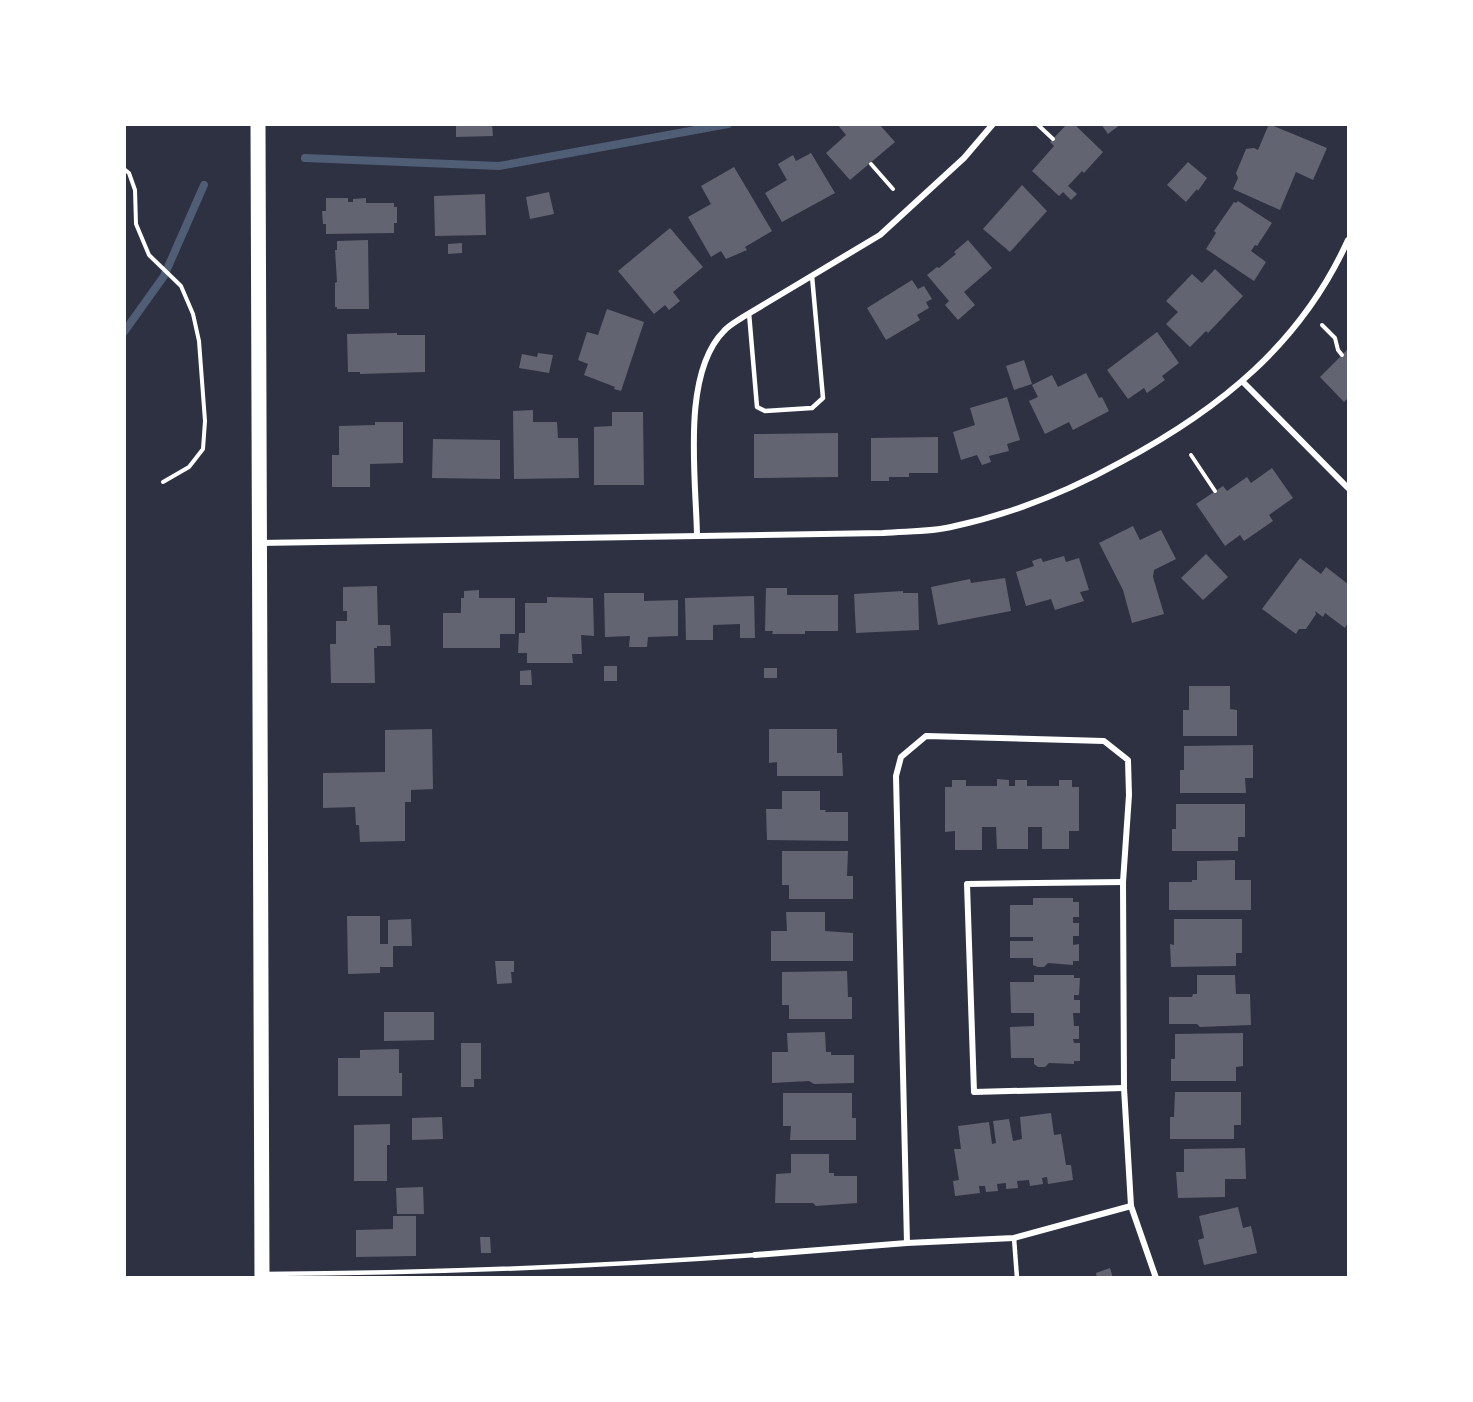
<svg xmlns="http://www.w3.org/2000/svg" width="1473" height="1402" font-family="Inter,sans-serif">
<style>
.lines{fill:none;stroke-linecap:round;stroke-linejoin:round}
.stream{stroke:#4f5d75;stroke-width:8}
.building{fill:#626471}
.path{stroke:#fff;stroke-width:4}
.service{stroke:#fff;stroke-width:4.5}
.minor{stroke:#fff;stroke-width:6}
.primary{stroke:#fff;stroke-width:15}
</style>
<rect width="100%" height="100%" fill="#2d3142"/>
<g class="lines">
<!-- stream -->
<g class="stream">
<polyline points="305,158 499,166 728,124"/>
<polyline points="124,332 164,276 204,185"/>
</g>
</g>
<!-- building -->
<g class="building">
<polygon points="456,124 492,124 493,136 456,137"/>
<polygon points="837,124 879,124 895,142 850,180 826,153 846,135"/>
<polygon points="1067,124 1074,124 1103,152 1084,173 1082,171 1068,186 1077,194 1071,200 1063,192 1059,196 1032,171 1054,146 1050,142"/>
<polygon points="1101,124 1121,124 1108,134"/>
<polygon points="1269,124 1327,148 1313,180 1296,172 1280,210 1233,189 1238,178 1236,173 1246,149 1254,148 1258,150"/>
<polygon points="811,153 835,193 782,222 765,193 787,180 778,164 793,155 796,161"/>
<polygon points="1188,162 1207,178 1200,188 1198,191 1197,189 1186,202 1167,185"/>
<polygon points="734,167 772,231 745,247 747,250 726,259 721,251 711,257 688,217 711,204 701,186"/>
<polygon points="1022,185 1047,211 1010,252 983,229"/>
<polygon points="549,192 554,214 530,219 526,197"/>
<polygon points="485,194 486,235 435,236 434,196"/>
<polygon points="326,198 348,198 348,202 353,202 353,199 366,198 366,203 394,203 394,207 397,207 397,223 394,223 394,233 326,234 326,224 323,224 322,211 326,211"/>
<polygon points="1238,201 1272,223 1257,246 1255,245 1251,251 1266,262 1254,281 1206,249 1216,233 1214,231 1234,202 1236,203"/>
<polygon points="670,228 703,267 673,292 680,301 669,310 665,305 654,314 618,271"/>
<polygon points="368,240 369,309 337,309 337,307 335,307 335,283 337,282 335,250 337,250 337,241"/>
<polygon points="968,240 992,268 964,292 975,305 958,320 945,305 949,301 927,275 937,267 939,268 956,254 954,252"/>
<polygon points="462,243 462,253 448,254 448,244"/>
<polygon points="1215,269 1243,296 1208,333 1206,331 1190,347 1166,324 1178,312 1166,301 1192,274 1202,283"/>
<polygon points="912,280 918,289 924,286 932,299 926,302 929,308 917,315 920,320 886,340 867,308"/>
<polygon points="607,309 644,322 621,391 614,389 615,387 584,375 588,364 578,360 587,332 598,335"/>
<polygon points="1157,332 1179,363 1162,376 1165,380 1147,393 1144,388 1128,399 1107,370"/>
<polygon points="397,333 397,335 425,335 425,372 360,374 360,372 348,372 347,334"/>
<polygon points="1347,350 1348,401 1347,399 1344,402 1320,377"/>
<polygon points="538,353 553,355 549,373 519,368 522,354 537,357"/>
<polygon points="1024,360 1032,384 1014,390 1006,366"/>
<polygon points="1086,373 1099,398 1102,397 1109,411 1073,430 1069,422 1045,434 1029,401 1038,397 1032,385 1052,375 1058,387"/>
<polygon points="1007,397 1020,440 1007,444 1009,451 989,456 991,462 982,465 977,455 961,460 953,432 975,425 970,408"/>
<polygon points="533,410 533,422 557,422 558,438 578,438 579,478 514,479 513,411"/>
<polygon points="612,412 643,412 644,485 594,485 594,427 612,426"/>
<polygon points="375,422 403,422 403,463 370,464 370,487 332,487 332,455 339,455 339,426 375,425"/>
<polygon points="838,433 838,477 754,478 754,434"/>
<polygon points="938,437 938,473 909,473 909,477 889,477 889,481 871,481 871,438"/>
<polygon points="433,439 500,440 500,479 432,478"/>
<polygon points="1272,468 1293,498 1269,515 1273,521 1244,541 1240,535 1225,546 1196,504 1223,486 1227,491 1247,477 1251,483"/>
<polygon points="1133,526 1140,540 1161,530 1176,559 1154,570 1153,577 1164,614 1132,623 1123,590 1099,543"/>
<polygon points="1206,554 1228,577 1203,600 1181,578"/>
<polygon points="1064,556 1066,562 1079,558 1089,590 1080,592 1084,601 1055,610 1051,599 1026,606 1016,572 1034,566 1032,561 1041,558 1043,562"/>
<polygon points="1300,558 1321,574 1326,567 1348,584 1348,623 1345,628 1325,613 1323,617 1315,611 1316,614 1306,629 1299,629 1296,634 1262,609"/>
<polygon points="1005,578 1011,611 938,625 931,587 970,579 971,583"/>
<polygon points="377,586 378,625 390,625 391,646 377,646 377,648 374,648 375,683 331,683 330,644 336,644 336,621 347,621 347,611 343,611 343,587"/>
<polygon points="766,588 787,588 787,595 838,595 838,631 805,631 805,634 772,634 773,631 765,631"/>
<polygon points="479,590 479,598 515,598 515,634 500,634 500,648 443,648 443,613 461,613 461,598 464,598 464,591"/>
<polygon points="903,591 903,593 918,593 919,630 856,633 854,594"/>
<polygon points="604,593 644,593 644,601 678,600 678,636 648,637 647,647 629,647 630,636 605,637"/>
<polygon points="754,596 755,638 740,638 740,624 713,625 713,640 686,640 685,598"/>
<polygon points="547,597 593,598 594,636 581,635 582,654 572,654 573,663 527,663 527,653 518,653 519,633 525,633 525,603 547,603"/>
<rect x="604" y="666" width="13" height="15"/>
<rect x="764" y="668" width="13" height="10"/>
<polygon points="531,670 532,685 520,685 520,671"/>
<polygon points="1189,686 1230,686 1230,709 1237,710 1237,736 1183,736 1183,710 1189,710"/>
<polygon points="432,729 433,789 411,790 411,802 405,802 405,841 360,842 359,825 356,825 355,807 323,808 323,773 385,772 385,730"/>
<polygon points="769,729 837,729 837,753 842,753 843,776 777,776 777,762 769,763"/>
<polygon points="1253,745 1253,778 1245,778 1246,793 1180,793 1180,770 1184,770 1184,746"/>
<polygon points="997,779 1009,780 1009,786 1015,786 1015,780 1027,780 1027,786 1059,786 1059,780 1072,780 1072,787 1079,787 1079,831 1069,831 1069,849 1042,849 1042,827 1028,827 1028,849 997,849 996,827 982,827 982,850 955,850 955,831 945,832 945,787 952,787 952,780 966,780 966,786 997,786"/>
<polygon points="782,791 820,791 820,810 826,810 825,812 848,812 848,841 767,840 766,809 782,809"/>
<polygon points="1176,804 1245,804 1245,837 1238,837 1238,851 1172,851 1172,829 1176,829"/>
<polygon points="782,851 848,851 847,876 853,876 853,899 789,899 789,885 782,885"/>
<polygon points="1235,860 1235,880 1251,880 1251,910 1169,910 1169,882 1192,882 1192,880 1197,880 1197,861"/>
<polygon points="1033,898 1073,898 1073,902 1079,902 1079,917 1073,917 1073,923 1079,923 1079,936 1073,936 1073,945 1079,944 1079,961 1073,961 1073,965 1048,963 1044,967 1038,967 1033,965 1033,958 1010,958 1010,941 1033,941 1033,937 1010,937 1010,905 1033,905"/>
<polygon points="786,912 825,912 825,931 853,933 853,961 771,961 771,931 787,931"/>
<polygon points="347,916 380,916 380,944 388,944 388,920 411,919 412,946 393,946 393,967 380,967 380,973 348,974"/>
<polygon points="1174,919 1242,919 1242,953 1236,953 1236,966 1171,967 1170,944 1174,945"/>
<polygon points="495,961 514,961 514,972 511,972 512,983 497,984"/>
<polygon points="847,971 848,997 852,997 852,1019 789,1019 789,1005 782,1005 782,972"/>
<polygon points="1034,975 1074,975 1074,978 1080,978 1079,995 1074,995 1074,1000 1080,1000 1080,1013 1073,1013 1074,1026 1079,1026 1079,1039 1073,1039 1074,1043 1080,1043 1080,1061 1074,1061 1074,1064 1049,1063 1045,1067 1038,1067 1034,1064 1034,1058 1011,1058 1010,1027 1034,1026 1034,1013 1011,1013 1010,982 1034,982"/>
<polygon points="1197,975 1235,975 1236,994 1250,994 1251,1025 1200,1027 1197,1024 1169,1024 1169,997 1192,997 1193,994 1197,994"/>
<polygon points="384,1012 434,1012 434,1040 384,1041"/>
<polygon points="825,1032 826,1052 831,1052 831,1055 854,1055 854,1083 814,1084 809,1081 772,1083 772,1052 788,1052 787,1033"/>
<polygon points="1243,1033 1243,1066 1236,1067 1236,1081 1171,1081 1171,1059 1175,1059 1175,1034"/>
<polygon points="461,1043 481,1043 481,1079 474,1079 474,1087 461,1087"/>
<polygon points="399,1049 399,1073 402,1073 402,1096 338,1096 338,1058 360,1058 360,1050"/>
<polygon points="1175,1092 1241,1092 1241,1125 1234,1125 1234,1139 1170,1139 1170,1117 1174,1117"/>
<polygon points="783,1093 852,1093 852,1118 856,1118 856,1140 790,1140 791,1126 783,1126"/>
<polygon points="1051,1113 1054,1135 1061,1134 1066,1165 1071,1165 1073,1180 1048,1184 1047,1177 1042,1178 1043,1184 1030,1186 1029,1180 1017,1181 1018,1188 1006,1189 1006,1183 997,1184 998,1191 986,1192 985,1186 979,1186 980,1193 955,1196 953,1181 959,1180 954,1149 961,1149 958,1126 989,1122 992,1144 996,1143 993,1121 1009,1119 1013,1141 1022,1139 1020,1117"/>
<polygon points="442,1117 443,1139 412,1140 412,1118"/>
<polygon points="390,1124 390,1145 387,1145 387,1181 354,1181 354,1125"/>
<polygon points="1245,1148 1246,1179 1225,1179 1225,1197 1178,1198 1176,1172 1184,1172 1184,1149"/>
<polygon points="791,1154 829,1154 829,1173 834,1173 834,1176 857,1176 857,1203 816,1206 813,1203 775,1203 776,1174 791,1173"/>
<polygon points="423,1187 424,1214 397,1214 396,1188"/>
<polygon points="1238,1207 1243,1228 1251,1226 1257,1253 1204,1265 1198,1240 1204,1238 1199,1216"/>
<polygon points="393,1216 416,1216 416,1256 356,1257 356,1230 393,1229"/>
<polygon points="480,1237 490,1237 491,1253 481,1253"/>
<polygon points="1110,1268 1113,1278 1097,1278 1096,1273"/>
</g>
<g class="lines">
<!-- path -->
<g class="path">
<polyline points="1037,124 1053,139"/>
<polyline points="871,164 893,189"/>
<polyline points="124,169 129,173 135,190 136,224 149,255 181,286 193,314 199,341 205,421 203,449 189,467 163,482"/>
<polyline points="1322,325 1335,338 1338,350 1342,355"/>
<polyline points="1191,455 1215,491"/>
</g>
<!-- service -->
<g class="service">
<polyline points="749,313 757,407 765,411 812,408 823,398 812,276"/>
<polyline points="1014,1238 1017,1278"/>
<path d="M264,1274C428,1273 591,1267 755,1255"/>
</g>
<!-- minor -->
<g class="minor">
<polyline points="1243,382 1348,488"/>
<path d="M697,535C696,478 681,374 724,331C729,325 737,321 743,317L880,235L964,158L993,124"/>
<path d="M259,543L883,533C905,531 930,532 951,527C1013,514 1067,492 1121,462C1220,409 1301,344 1348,240"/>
<polyline points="1123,882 967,884 974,1092 1124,1088"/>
<polyline points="907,1243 896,776 901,757 926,736 1104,741 1128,760 1129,795 1123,882 1124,1088 1131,1206 1156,1278"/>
<polyline points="755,1255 907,1243 1014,1238 1131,1206"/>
</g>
<!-- primary -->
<polyline class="primary" points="258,124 262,1278"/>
</g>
<!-- border -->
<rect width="1473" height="1402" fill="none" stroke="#ffffff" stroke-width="252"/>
</svg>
